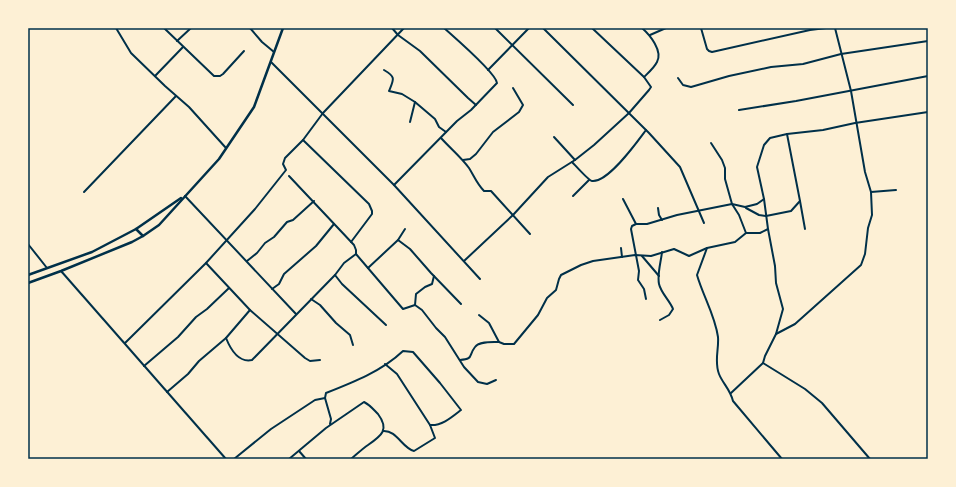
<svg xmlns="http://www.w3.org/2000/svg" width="956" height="487" font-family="'Sofia Sans Condensed',sans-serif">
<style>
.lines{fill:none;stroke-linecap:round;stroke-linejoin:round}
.minor{stroke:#003049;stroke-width:2}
.tertiary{stroke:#003049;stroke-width:2.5}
.neatline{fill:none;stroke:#003049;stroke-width:1.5}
</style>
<rect width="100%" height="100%" fill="#fdf0d5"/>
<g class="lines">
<!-- minor -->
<g class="minor">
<polyline points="116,28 131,53 165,86 189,107 226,148"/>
<polyline points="164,28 214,76 220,76 223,74 244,51"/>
<polyline points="250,28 262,42 274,52"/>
<polyline points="392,28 398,35 420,51 468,98 476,105"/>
<polyline points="495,28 573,105"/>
<polyline points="543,28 649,133 680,167 704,223"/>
<path d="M642,28C650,35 663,51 657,62C654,68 648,73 644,77"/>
<polyline points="701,28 707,49 709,51 712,52 810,30 826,28"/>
<polyline points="650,35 666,28"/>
<polyline points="177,41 191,28"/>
<polyline points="271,62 394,185 480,279"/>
<path d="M384,70C396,77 394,79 389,91L402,94L415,102L435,119L439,127L446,132"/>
<polyline points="488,70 529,28"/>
<polyline points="155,76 183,47"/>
<polyline points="678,78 683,85 691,87 729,76 771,67 803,64 841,54 928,41"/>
<polyline points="739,110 796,101 928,76"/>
<polyline points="410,122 415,102"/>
<polyline points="554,137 575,160"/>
<path d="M441,138C450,148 461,157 469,168C474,176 477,184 484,191H491L530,234"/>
<polyline points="303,140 369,204 372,211 372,214 351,242"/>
<polyline points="711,143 722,160 725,168 725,179 732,204 739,215 746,233"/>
<polyline points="463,160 470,159 476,154 493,132 519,112 523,105 513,88"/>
<path d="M572,162C575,165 589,181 592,181C608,183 637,142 646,130"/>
<polyline points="289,176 354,245 356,250 356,254 403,309 415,305 416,294 425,287 432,284 434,276"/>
<path d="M394,185L457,121L471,110L497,83C496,73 454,37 444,28"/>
<polyline points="84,192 176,96"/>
<polyline points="871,192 896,190"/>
<polyline points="185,196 296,314"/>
<polyline points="573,196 589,180"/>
<polyline points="623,199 636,224"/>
<polyline points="800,201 805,229"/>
<polyline points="658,208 659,215 662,220"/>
<polyline points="746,208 759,215 766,216 791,211 800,201 787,134"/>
<polyline points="398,240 410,249 431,273 461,304"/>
<polyline points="28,244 47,268"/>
<polyline points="621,248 622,257"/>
<path d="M707,248L697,275C703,296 715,315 718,337C719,350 714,361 719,374C723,384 730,389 733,401L782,459"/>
<polyline points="642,256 659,276"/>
<polyline points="247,261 257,253 265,243 274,237 287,222 293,220 314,201"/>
<polyline points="464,261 513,215 548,177 575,160 594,145 629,113 649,90 651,87 644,77 592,28"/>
<polyline points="206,263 250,310 305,358 310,361 320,360"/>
<polyline points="368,268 398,240 405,229"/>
<polyline points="61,271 226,459"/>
<polyline points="335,275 342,284 386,325"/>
<polyline points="272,289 279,284 284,274 316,246 334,224"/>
<polyline points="311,299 320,305 336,323 350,335 353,345"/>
<polyline points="646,299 644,289 638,280 639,271 631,229 632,226 636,224 647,224 677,215 732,204 745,207 757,204 764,199"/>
<polyline points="415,305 422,310 436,328 445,337 464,367 478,382 487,384 496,380"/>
<polyline points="479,315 489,323 499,342 504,344 514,344 538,315 547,298 556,290 559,279 561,275 581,265 593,261 635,255 651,256 674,249 689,256 707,248 735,242 746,233 760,233 768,229"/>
<path d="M660,320L669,315L673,309C670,301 661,293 659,284C657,274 661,262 662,252"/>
<polyline points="776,334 795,324 861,265 865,254 868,228 872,215 871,192 865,172 851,91 835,28"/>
<path d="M226,338C230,348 238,363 252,360L335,275L344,263L356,254"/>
<polyline points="125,343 206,263 255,209 286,170 283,164 285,158 303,140 323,113 404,28"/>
<path d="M460,360C474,359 468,356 475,347C479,341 492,342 499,342"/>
<polyline points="144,366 178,337 196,317 207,309 229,288"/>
<polyline points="167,392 188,374 199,361 226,338 250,310"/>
<polyline points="731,393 763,363"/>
<path d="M325,398L326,393C354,382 382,371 403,351L413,352L440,383L461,410C452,417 442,426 430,425"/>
<path d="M383,431C397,430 402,448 414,451L435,438L430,425L397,374L385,364"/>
<polyline points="299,451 306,459"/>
<polyline points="234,459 271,429 315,400 325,398 331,419 330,424"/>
<path d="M289,459L326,428L364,402C370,405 373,409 378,414C390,430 381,436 368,445C362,449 356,455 351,459"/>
<polyline points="870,459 822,403 805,389 763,363 765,356 776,334 783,309 776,283 775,266 768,229 764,199 757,167 764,145 770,138 787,134 823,130 855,123 928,112"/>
</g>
<!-- tertiary -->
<g class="tertiary">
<polyline points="136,229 143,236"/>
<polyline points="28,275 92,252 136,229 181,198"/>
<polyline points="28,283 61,271 132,242 143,236 159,225 219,159 254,107 283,28"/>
</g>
</g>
<!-- border -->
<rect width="956" height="487" fill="none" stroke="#fdf0d5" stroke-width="58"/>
<rect x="29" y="29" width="898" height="429" class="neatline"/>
</svg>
